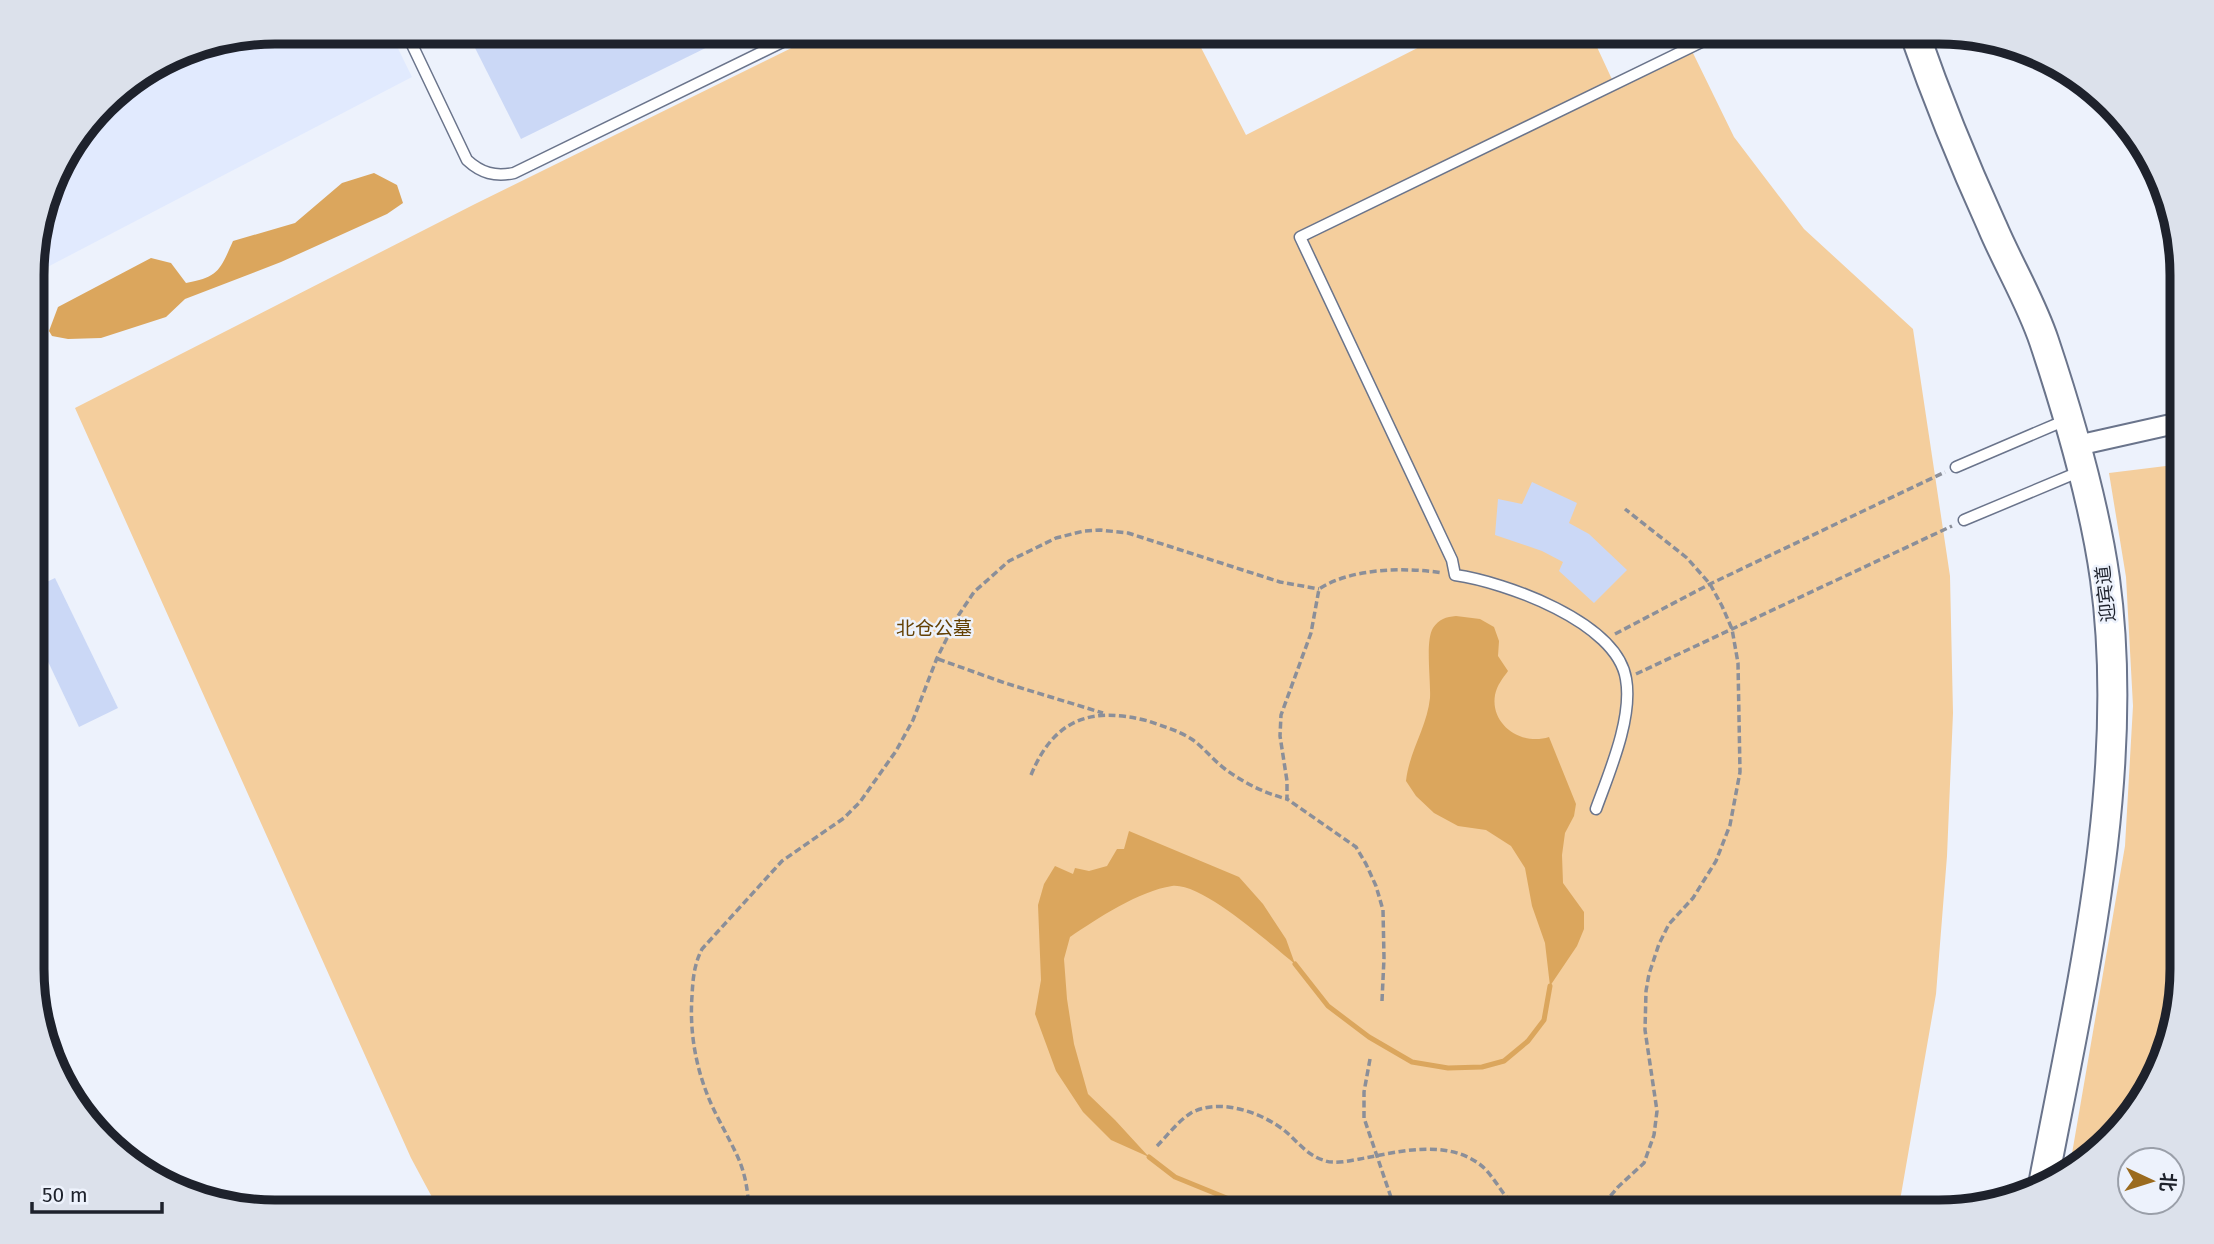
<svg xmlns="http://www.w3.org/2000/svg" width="2214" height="1244" font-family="'Fira Sans','Noto Sans SC',sans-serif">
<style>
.built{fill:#e1eafe}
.green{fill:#f4ce9d}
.water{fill:#dba65d}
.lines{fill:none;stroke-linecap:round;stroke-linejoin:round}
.stream{stroke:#dba65d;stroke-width:5}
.building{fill:#cbd8f6}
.lane-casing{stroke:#6a748b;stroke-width:13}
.street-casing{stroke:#6a748b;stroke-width:23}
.secondary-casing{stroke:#6a748b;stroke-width:32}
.path{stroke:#8b8f99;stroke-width:3.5;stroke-dasharray:7 3.5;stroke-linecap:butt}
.lane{stroke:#fff;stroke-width:10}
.street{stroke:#fff;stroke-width:19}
.secondary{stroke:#fff;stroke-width:28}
.labels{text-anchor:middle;stroke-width:5;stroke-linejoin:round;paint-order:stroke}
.street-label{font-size:19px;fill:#1e222c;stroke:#edf2fc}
.park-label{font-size:19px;fill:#644104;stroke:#edf2fc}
.rim{fill:none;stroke:#1e222c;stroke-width:9}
</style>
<rect width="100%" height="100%" fill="#edf2fc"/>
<!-- built -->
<polygon class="built" points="275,32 390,32 412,77 34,274 34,244 57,167 114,92 182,50"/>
<!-- green -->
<g class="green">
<polygon points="824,32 1193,32 1246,135 1449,32 1590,32 1616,88 1692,51 1734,137 1804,229 1913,329 1950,576 1953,713 1947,856 1936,994 1898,1212 440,1212 411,1158 75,408 475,204"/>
<polygon points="2182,464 2182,984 2150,1090 2069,1171 2125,846 2133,706 2126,577 2109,473"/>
</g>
<!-- water -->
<g class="water">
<path d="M374,173L397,185L403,203L387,214L281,262L185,299L166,317L101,338L68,339L52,336L49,331L58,307L151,258L171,263L186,283C219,277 220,270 233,241L295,223L342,183Z"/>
<path d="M1456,616L1480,619L1494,627L1499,641L1498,656L1508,671C1503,678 1497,685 1495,695C1490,725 1522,746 1549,737L1576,804L1574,816L1565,833L1562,855L1563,883L1584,912V929L1577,946L1550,986L1545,943L1532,906L1525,868L1511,846L1486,830L1458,826L1434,813L1416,796L1406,781C1409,752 1427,727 1430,698C1431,680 1425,641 1433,628C1439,619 1446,617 1456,616Z"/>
<path d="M1129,831L1239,877L1263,904L1286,939L1295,964C1270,944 1202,882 1172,886C1139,891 1098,918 1070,937L1064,959L1067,999L1074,1044L1088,1094L1115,1120L1149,1157L1111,1140L1083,1112L1056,1071L1035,1014L1041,980L1038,905L1044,884L1055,866L1073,874L1075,868L1089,871L1107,866L1117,849H1124Z"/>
</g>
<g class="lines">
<!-- stream -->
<g class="stream">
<polyline points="1295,964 1328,1006 1369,1037 1412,1062 1448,1068 1482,1067 1504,1061 1528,1041 1544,1020 1550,986"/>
<polyline points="1149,1157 1175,1177 1229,1199 1245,1212"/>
</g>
</g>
<!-- building -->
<g class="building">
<polygon points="482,32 738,32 521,139 470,38"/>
<polygon points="1532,482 1577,503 1569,523 1589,534 1627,570 1594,603 1559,571 1563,562 1542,551 1495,535 1498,499 1522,504"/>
<polygon points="55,578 118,708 79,727 34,632 34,588"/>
</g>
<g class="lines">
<!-- lane casing -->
<g class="lane-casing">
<g id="lane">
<path d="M406,32L467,160C481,173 495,177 514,173L803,32"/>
<polyline points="1956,467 2066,420"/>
<polyline points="1964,520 2081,471"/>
<path d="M1596,809C1609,773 1633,718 1626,679C1617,622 1505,582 1455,575L1452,560L1300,237L1722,32"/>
</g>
</g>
<!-- street casing -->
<g class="street-casing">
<polyline id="street" points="2075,446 2182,422"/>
</g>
<!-- secondary casing -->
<g class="secondary-casing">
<path id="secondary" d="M1914,32C1937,98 1963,162 1992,226C2008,264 2031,302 2044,341C2069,416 2094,501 2105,579C2132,777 2080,991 2043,1185"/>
</g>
<!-- path -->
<g class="path">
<polyline points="1615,634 1710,584 1945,472"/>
<polyline points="938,659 1005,683 1103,713"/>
<polyline points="1636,674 1952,526"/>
<path d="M1031,775C1054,719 1091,706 1148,721C1162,726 1180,731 1193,740C1204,748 1213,760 1225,769C1244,783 1264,793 1287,799"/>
<path d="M1382,1001L1384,958L1383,910L1376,886L1366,864L1356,847L1287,799V781L1280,736L1281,715L1311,633L1319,589C1351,568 1405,567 1443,573"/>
<polyline points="1370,1059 1364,1092 1364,1118 1396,1212"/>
<path d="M1157,1146C1167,1136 1178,1121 1191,1113C1219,1097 1263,1113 1285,1131C1297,1141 1307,1155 1323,1160C1334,1165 1353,1160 1365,1158C1401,1151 1445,1140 1478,1163C1491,1172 1499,1189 1509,1200C1514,1205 1520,1208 1526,1212"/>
<path d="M749,1212C747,1166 737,1156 717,1116C698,1079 689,1038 692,996C693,978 694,965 702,949L782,861L844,818L860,802L896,751L913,720L937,658L958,616L974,592L1009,561L1056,538L1084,531L1100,530L1128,533L1280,582L1319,589"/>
<polyline points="1597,1212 1618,1187 1644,1163 1654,1135 1657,1111 1645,1030 1646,991 1649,974 1659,944 1669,924 1693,898 1716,861 1730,825 1740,772 1738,663 1732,629 1722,606 1710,584 1687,558 1625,509"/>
</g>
<!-- lane -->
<use href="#lane" class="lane"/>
<!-- street -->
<use href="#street" class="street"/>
<!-- secondary -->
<use href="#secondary" class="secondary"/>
</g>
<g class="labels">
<!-- street labels -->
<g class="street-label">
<text transform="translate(2105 594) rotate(-96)" y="7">迎宾道</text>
</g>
<!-- park labels -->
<g class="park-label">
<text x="934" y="635">北仓公墓</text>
</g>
</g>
<!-- crop -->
<path d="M0 0H2214V1244H0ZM275 44H1939A231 231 0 0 1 2170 275V969A231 231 0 0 1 1939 1200H275A231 231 0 0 1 44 969V275A231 231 0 0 1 275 44Z" fill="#dce1eb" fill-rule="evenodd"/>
<path class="rim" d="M275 44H1939A231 231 0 0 1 2170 275V969A231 231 0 0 1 1939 1200H275A231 231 0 0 1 44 969V275A231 231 0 0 1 275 44Z"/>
<!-- north arrow -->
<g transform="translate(2151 1181) rotate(94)"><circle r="33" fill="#edf2fc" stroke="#9a9fa9" stroke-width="2"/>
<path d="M0-5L12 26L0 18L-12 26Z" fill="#9b6b1e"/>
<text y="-10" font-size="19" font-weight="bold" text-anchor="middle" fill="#1e222c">北</text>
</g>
<!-- scale -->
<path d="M32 1202v10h130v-10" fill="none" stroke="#1e222c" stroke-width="3.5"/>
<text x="42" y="1202" font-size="21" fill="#1e222c" stroke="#edf2fc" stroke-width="5" paint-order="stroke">50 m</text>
</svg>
